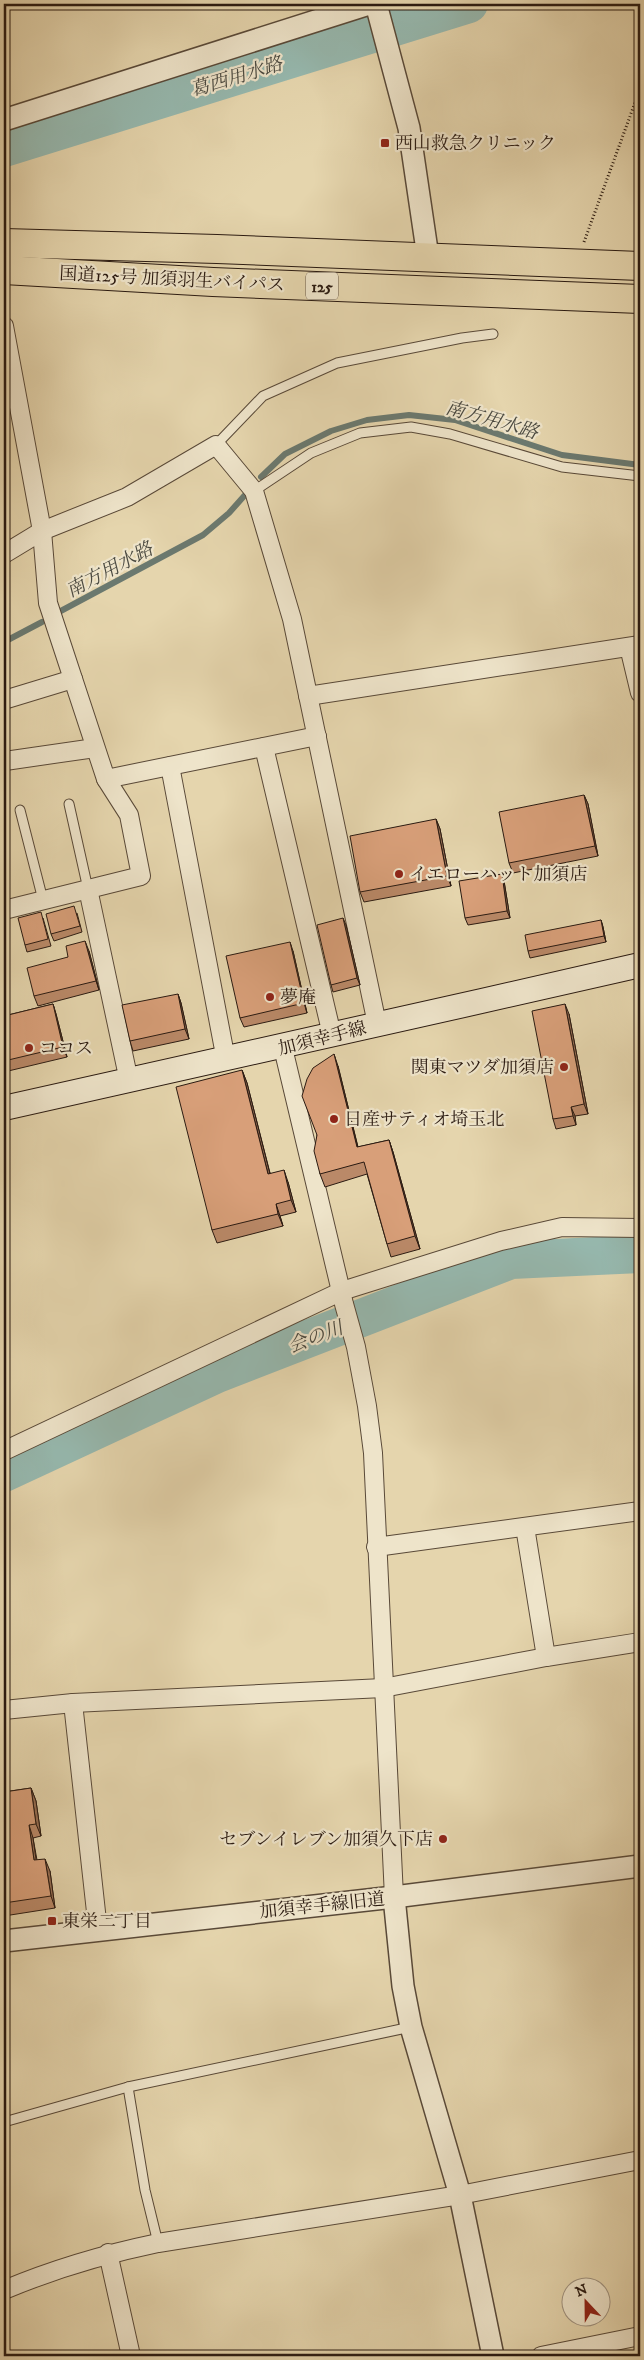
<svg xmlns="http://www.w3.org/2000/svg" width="644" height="2360" font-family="'IM FELL DW Pica','Noto Serif JP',serif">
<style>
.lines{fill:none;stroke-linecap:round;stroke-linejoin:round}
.stream{stroke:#6b796f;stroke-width:6}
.river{stroke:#96b8ae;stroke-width:38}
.service-casing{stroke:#594938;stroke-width:11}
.minor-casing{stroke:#594938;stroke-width:20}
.tertiary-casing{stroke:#594938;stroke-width:24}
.secondary-casing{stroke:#2a1a11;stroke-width:26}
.trunk-casing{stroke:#2a1a11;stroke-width:30}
.path{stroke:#2a1a11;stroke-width:3;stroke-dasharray:1 2.5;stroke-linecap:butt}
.service{stroke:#eee4ca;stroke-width:9}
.minor{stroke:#eee4ca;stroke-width:18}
.tertiary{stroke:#eee4ca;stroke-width:21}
.secondary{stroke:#eee4ca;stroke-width:24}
.trunk{stroke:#e5d5ad;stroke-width:28}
.wall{fill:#ba8968;stroke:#2a1a11}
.shaded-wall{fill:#976f55;stroke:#2a1a11}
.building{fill:#d89f79;stroke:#2a1a11}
.poi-dot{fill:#8f2418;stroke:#eee4ca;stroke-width:2}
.labels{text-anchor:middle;stroke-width:4.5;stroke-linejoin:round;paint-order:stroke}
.shield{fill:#eee4ca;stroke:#655748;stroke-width:1}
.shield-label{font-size:16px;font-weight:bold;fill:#2a1a11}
.poi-label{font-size:18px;fill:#2a1a11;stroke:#eee4ca;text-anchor:start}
.street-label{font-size:18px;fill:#2a1a11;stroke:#eee4ca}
.water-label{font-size:19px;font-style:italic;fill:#4a4940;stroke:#eee4ca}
</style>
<rect width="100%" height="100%" fill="#e5d5ad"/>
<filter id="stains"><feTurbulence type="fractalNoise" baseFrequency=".004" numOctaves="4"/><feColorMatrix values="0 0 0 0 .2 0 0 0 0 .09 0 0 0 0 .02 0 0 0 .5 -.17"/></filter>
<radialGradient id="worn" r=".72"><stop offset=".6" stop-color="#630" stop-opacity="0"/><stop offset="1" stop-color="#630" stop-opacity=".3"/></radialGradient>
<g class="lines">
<!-- stream -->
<g class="stream">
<polyline points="261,477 285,454 331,431 367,420 409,415 455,420 562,455 640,465"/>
<polyline points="57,613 203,535 229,513 245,495"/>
<polyline points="4,642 42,622"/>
</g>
<!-- river -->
<g class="river">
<polyline points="4,148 469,4"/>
<polyline points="4,1473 217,1374 511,1260 640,1254"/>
</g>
<!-- service casing -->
<g class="service-casing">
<g id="service">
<polyline points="216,445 263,396 337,363 462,338 493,334"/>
<polyline points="254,491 311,453 360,433 411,427 450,434 562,467 640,476"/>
<polyline points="69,804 88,889"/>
<polyline points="20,810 43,900"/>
<polyline points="128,2087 145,2190 158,2243"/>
<polyline points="4,2122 128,2087 411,2027"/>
</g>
</g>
<!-- minor casing -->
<g class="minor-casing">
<g id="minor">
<polyline points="4,326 42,531 48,603 106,779"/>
<polyline points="4,554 42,531 127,497 216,445 254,491 292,619 377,1024"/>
<polyline points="629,647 640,693"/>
<polyline points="308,696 640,645"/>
<polyline points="4,700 73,679"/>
<polyline points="264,747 332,1035"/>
<polyline points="4,758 5,761 95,748"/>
<polyline points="170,766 226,1060"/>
<polyline points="88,889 129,1081"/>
<polyline points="4,910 141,876 129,815 106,779 317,736"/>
<polyline points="283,1048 344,1304 356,1347 367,1406 373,1453 394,1897"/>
<polyline points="4,1451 342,1291 501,1241 562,1227 640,1228"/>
<polyline points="525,1527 546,1657"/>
<polyline points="376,1547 640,1511"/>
<polyline points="73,1703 98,1930"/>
<polyline points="4,1710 73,1703 383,1688 546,1657 640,1642"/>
<polyline points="108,2253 131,2356"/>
<path d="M4,2290C54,2269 105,2254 158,2243L460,2195L640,2160"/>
<polyline points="541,2356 640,2336"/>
</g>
</g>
<!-- tertiary casing -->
<g class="tertiary-casing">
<g id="tertiary">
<polyline points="376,4 409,128 428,257"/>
<polyline points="4,120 369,4"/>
<polyline points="394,1897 403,1986 411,2027 460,2195 493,2356"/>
<polyline points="4,1941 394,1897 640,1866"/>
</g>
</g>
<!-- secondary casing -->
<g class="secondary-casing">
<path id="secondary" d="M4,1108C216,1062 428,1013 640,965"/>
</g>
<!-- trunk casing -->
<g class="trunk-casing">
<g id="trunk">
<polyline points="4,243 217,249 640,266"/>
<polyline points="4,270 213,282 640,299"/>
</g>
</g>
<!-- path -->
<polyline class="path" points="584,242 640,89"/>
<!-- service -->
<use href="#service" class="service"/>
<!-- minor -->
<use href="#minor" class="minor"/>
<!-- tertiary -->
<use href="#tertiary" class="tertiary"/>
<!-- secondary -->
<use href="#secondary" class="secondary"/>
<!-- trunk -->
<use href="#trunk" class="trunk"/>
</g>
<!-- wall -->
<g class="wall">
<polygon points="584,795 588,804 598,856 513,873 509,863"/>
<polygon points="436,819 440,829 451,886 364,902 360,892"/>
<polygon points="504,881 510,918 468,925 465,918"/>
<polygon points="77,913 82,932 54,941 51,934"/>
<polygon points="43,918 51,946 27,952 25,945"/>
<polygon points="601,920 603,927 606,942 530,958 528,951"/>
<polygon points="346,925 360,985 333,992 331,985"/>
<polygon points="89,951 99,990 38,1006 34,996 68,957"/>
<polygon points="293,951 307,1013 244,1027 240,1018"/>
<polygon points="178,994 181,1003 189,1039 133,1051 130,1041"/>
<polygon points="53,1004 56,1014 67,1057 4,1072 4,1016"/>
<polygon points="569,1014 588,1114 575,1116 576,1125 556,1129 553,1119"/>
<polygon points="338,1066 358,1147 389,1140 393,1152 420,1249 391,1257 387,1244 367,1174 325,1187 320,1174 317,1135"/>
<polygon points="242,1070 247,1083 270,1173 288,1182 296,1212 280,1216 283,1226 217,1243 212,1230"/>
<polygon points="31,1788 36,1801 41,1836 33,1838 37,1860 50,1871 55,1908 4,1916 4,1792"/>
</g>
<!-- shaded-wall -->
<g class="shaded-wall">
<polygon points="584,795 588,804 598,856 595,846"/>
<polygon points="436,819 440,829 451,886 447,876"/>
<polygon points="502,874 504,881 510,918 507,911"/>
<polygon points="343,918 346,925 360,985 357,978"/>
<polygon points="601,920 603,927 606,942 604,936"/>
<polygon points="85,941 89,951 99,990 96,981"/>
<polygon points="290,942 293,951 307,1013 304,1003"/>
<polygon points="178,994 181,1003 189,1039 185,1029"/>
<polygon points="53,1004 56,1014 67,1057 63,1047"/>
<polygon points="565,1004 569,1014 588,1114 584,1104"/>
<polygon points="334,1054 338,1066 361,1160 357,1147"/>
<polygon points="242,1070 247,1083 273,1186 268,1174"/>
<polygon points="571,1107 575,1116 576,1125 573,1116"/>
<polygon points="389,1140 393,1152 420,1249 415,1236"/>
<polygon points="284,1170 288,1182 296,1212 291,1200"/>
<polygon points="276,1204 280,1216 283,1226 278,1214"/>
<polygon points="31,1788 36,1801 41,1836 36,1824"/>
<polygon points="29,1825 33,1838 38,1873 34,1860"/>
<polygon points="45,1859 50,1871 55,1908 51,1896"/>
</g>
<!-- building -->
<g class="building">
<polygon points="584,795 595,846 509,863 499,812"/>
<polygon points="436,819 447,876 360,892 350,836"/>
<polygon points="502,874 507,911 465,918 459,881"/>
<polygon points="74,906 80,926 51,934 46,914"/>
<polygon points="41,912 48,939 25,945 18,918"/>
<polygon points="343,918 357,978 331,985 317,925"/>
<polygon points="601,920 604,936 528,951 525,935"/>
<polygon points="85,941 96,981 34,996 27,968 68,957 66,946"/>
<polygon points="290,942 304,1003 240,1018 226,956"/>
<polygon points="178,994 185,1029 130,1041 122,1005"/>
<polygon points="53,1004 63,1047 4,1061 4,1016"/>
<polygon points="565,1004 584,1104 571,1107 573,1116 553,1119 532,1011"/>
<polygon points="334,1054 357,1147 389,1140 415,1236 387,1244 364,1162 320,1174 314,1151 317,1135 302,1096 307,1079 313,1068"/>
<polygon points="242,1070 268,1174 284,1170 291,1200 276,1204 278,1214 212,1230 176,1087"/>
<polygon points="31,1788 36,1824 29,1825 34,1860 45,1859 51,1896 4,1903 4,1792"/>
<polygon points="611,2351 612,2356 580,2356"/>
</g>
<!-- markers -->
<g class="poi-dot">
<rect x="380" y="138" width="10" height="10" rx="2.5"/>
<circle cx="399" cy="874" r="5"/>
<circle cx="270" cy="997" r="5"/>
<circle cx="29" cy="1048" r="5"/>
<circle cx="564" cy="1067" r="5"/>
<circle cx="334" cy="1119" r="5"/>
<circle cx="443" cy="1839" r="5"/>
<rect x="47" y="1916" width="10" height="10" rx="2.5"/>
</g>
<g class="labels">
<!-- shield labels -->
<rect class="shield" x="306" y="272.5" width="32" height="27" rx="4"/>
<g class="shield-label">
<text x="322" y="292">125</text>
</g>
<!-- poi labels -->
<g class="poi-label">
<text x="395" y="149">西山救急クリニック</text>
<text x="409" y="880">イエローハット加須店</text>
<text x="280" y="1003">夢庵</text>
<text x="39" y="1054">ココス</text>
<text x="554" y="1073" text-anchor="end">関東マツダ加須店</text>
<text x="344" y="1125">日産サティオ埼玉北</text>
<text x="433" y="1845" text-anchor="end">セブンイレブン加須久下店</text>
<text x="62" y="1927">東栄二丁目</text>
</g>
<!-- street labels -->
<g class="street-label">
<text transform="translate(172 279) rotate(3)" y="6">国道125号 加須羽生バイパス</text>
<text transform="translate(322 1038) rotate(-14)" y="6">加須幸手線</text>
<text transform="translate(322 1905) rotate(-6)" y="6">加須幸手線旧道</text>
</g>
<!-- water labels -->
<g class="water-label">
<text transform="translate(236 76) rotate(-17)" y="7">葛西用水路</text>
<text transform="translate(492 419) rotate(16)" y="7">南方用水路</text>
<text transform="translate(109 569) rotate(-28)" y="7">南方用水路</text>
<text transform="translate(315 1336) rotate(-21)" y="7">会の川</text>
</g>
</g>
<!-- margin -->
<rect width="644" height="2360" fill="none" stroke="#e5d5ad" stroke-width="20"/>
<rect x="5" y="5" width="634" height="2350" fill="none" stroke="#2a1a11" stroke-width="2.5"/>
<rect x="10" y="10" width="624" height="2340" fill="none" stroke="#2a1a11"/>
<!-- north arrow -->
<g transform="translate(586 2302) rotate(338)"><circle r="24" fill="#eee4ca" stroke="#a09380"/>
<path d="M0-4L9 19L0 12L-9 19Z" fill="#8f2418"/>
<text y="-8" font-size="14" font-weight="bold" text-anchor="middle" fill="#2a1a11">N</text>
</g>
<rect width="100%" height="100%" filter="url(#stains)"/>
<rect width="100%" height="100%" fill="url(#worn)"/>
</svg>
